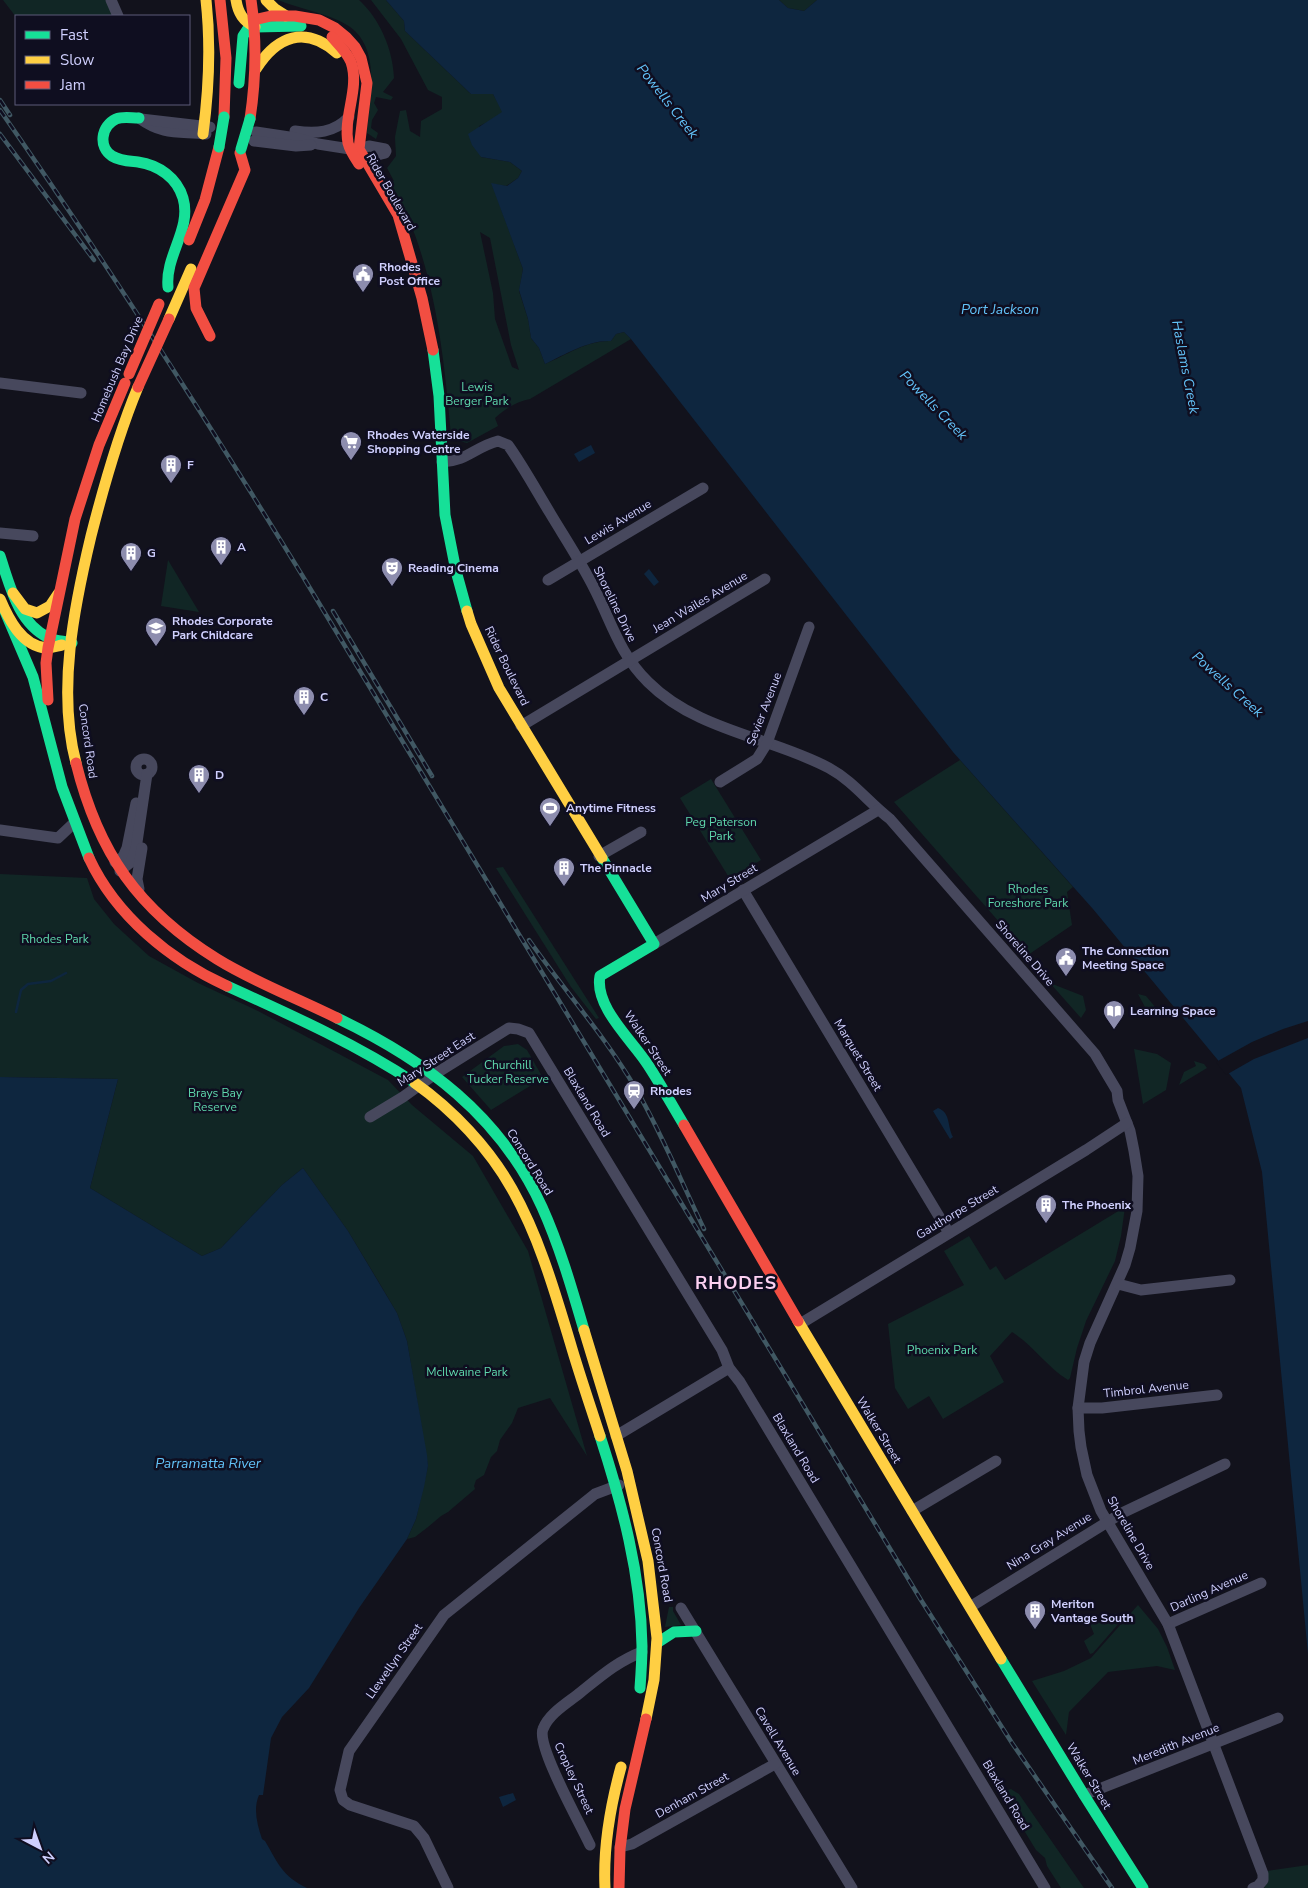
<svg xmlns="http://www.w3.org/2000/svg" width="1308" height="1888" font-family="'Nunito Sans',sans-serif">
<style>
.green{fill:#112625;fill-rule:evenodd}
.water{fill:#0e263f}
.pier{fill:#12121c}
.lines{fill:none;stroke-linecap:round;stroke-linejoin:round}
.stream{stroke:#0e263f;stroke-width:2.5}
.street{stroke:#47485d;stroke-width:11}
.fast{stroke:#16e098;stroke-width:11}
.slow{stroke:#ffcf43;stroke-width:11}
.jam{stroke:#f24e42;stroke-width:11}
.rail-casing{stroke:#405863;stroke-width:4.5}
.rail{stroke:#0f0e20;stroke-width:2.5;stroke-dasharray:8;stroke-linecap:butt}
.fast-bridge{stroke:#16e098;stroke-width:11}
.jam-bridge{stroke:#f24e42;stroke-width:11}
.labels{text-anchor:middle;stroke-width:5;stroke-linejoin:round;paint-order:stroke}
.street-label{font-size:12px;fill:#cfcffd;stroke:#0f0e20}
.poi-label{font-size:12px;font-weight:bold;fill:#cfcffd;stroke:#0f0e20;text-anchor:start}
.park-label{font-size:12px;fill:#5fd9ad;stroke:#0f0e20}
.water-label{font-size:14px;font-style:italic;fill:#62c2f8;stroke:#0f0e20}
.district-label{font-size:18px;font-weight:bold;letter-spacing:1px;fill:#fdd1f1;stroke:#0f0e20}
</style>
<rect width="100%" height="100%" fill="#12121c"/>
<!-- green -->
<g class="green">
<polygon points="3,0 107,0 113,16 16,17"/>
<path d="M278,0H359C380,19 393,50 394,78L383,92L393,97L391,100L376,97L374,103L378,110L372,120L371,128L378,133L376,139L367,133C370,100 382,46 347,25C327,13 300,9 278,0Z"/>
<path d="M371,0H386L404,21L405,31L471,94H493L503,112L490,121L479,126L481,157L510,162L522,171L518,178L506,186L492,184L523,269L519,291L528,319L531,338L539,348L545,364C567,355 587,340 611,341L616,334L624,332L631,339L530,399C516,402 506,408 495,418L498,426L467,443L455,440L451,435C445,368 438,299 415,235C409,218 397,201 388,184L394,181L387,168L396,156L395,137L400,111L406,110L410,131L420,137L421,121L442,109V97L428,90L401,39ZM480,232L490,238L511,345L519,370L512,367L495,319L493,293Z"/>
<polygon points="779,0 817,0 804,11 788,8"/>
<polygon points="168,560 199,612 161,606"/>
<polygon points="960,760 1073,887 1067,892 1072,925 1028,955 894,802"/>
<polygon points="711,779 761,860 730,879 680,798"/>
<polygon points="503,867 599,1018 596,1019 571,987 496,868"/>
<polygon points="0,874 87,878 94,899 114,924 149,956 198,983 258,1011 388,1080 412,1105 473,1156 528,1251 587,1456 550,1398 518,1408 512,1423 500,1440 497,1451 491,1457 484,1475 476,1480 474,1486 475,1489 448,1512 441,1516 428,1527 415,1537 407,1539 416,1519 428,1466 407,1341 397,1313 380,1284 348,1231 303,1168 282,1185 221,1248 202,1256 90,1188 118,1079 0,1077"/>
<polygon points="1050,983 1083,996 1086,1010 1081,1018"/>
<polygon points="1138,994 1146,996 1156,1008 1145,1007"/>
<polygon points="518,1044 527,1050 543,1078 491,1110 462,1077 504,1046"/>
<polygon points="1134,1049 1157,1054 1171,1063 1166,1090 1143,1104"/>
<polygon points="1194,1061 1204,1064 1207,1068 1179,1085 1184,1072 1196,1066"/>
<path d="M1125,1207L1121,1236L1115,1261L1086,1321L1077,1348L1070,1378L1068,1380C1046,1366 1034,1346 1012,1332L990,1356L1004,1382L943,1419L929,1396L908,1409L895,1388L888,1324L964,1285L944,1251L969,1236L990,1270L996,1266L1005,1280Z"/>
<polygon points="1138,1605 1158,1629 1167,1647 1175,1670 1157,1666 1108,1672 1069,1712 1066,1735 1032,1681 1064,1671 1091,1658"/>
<polygon points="669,1607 673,1607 673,1611 681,1625 665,1627"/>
<polygon points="1116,1613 1120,1622 1093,1653 1090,1654 1084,1641 1094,1634 1090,1624"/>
<polygon points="1011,1789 1019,1794 1084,1888 1061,1888 1047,1866 1045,1858 1036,1850 1003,1796 1005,1791"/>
<polygon points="1308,1865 1308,1888 1264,1888 1268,1879 1267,1871"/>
</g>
<!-- water -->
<g class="water">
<path d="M386,0H779L788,8L804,11L817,0H1308V1654L1262,1172L1241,1088L1093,909L953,752L631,339L624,332L616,334L611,341C588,340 566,354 545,364L539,348L531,338L528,319L519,290L523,269L491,183L507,186L518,178L522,171L510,162L481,157L472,145L468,134L502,112L493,94H471L405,31L404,21Z"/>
<polygon points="591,445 595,453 579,462 574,454"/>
<polygon points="649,569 659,582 654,586 644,574"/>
<path d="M0,1077L118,1079L90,1188L202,1256L221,1248L282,1185L303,1168L348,1231L397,1313L407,1341L427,1455L428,1466L424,1487L416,1519L407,1539L359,1608L309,1688L282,1717L271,1738L263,1795H259C253,1809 257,1824 262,1839L265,1841C278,1863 282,1876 307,1888H0Z"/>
<path d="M938,1108C951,1113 947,1126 953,1137L950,1139L933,1111Z"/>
<polygon points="513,1793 516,1800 503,1807 499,1797"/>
</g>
<!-- pier -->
<polygon class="pier" points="1308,1021 1308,1038 1254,1059 1226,1075 1216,1062 1252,1042 1283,1029"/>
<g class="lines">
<!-- stream -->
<polyline class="stream" points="16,1012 21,990 28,984 51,981 66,973"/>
<!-- street -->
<g class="street">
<polyline points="111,0 118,16"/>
<path d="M139,118C164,136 179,131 206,134"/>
<polyline points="141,119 210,127"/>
<path d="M295,131C316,134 334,133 349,117"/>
<path d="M256,132L296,138L318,144L350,149H359L369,146L385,149L386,151L385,153C375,155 368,158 372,169"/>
<polyline points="254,141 296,146 311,145"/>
<polyline points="0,383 81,393"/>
<path d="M442,462C467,461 475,447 498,441L508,445C523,466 536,490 550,513C565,538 581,562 594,588C612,623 619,653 648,682C697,731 771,737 829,768C853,781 869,803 890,819L1095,1054L1117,1091L1118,1100L1130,1131L1134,1151L1138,1176L1137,1211L1130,1248L1125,1265L1090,1343L1084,1362L1078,1408L1079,1431L1081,1447L1087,1475L1101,1511L1168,1624L1263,1874V1880L1258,1886L1253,1888"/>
<polyline points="0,533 33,536"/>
<polyline points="548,580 703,488"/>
<polyline points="521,726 765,579"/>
<circle cx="144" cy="767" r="8"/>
<polyline points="720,782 757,759 767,743 809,627"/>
<polyline points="0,830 58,838 75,822"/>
<polyline points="599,856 641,832"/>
<polyline points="115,862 123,857 127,848 136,803"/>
<polyline points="120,871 131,862 136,849 147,774"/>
<polyline points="139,889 137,879 142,848"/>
<polyline points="743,890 949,1233"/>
<polyline points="654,944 878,810"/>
<polyline points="370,1117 403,1097 435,1074 509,1028 518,1029 529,1033 722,1350 729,1368 740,1382 1045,1888"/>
<polyline points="1118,1284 1141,1290 1230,1280"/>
<polyline points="800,1324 1086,1150 1127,1123"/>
<polyline points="1078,1408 1102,1408 1217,1395"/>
<polyline points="616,1436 729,1368"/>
<polyline points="912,1511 996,1461"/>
<polyline points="970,1607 1122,1513 1225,1464"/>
<polyline points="681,1608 852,1888"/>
<polyline points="1168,1624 1261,1583"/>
<polyline points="1084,1795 1278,1718"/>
<path d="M590,1845C581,1825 536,1746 543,1729C549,1713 569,1702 581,1692C601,1676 618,1661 642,1652"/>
<polyline points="620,1847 632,1844 775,1764"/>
<polyline points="448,1888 424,1838 414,1826 350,1805 343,1800 340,1790 349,1751 444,1615 595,1494 619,1485"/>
</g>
<!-- fast -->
<g class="fast">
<polyline points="255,27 301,26"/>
<polyline points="239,83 243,36 253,21"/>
<path d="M139,118C131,118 123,116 116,119C101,126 98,147 112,156C120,161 129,161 138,162C159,165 177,178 183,198C192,229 165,255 168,287"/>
<polyline points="433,350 439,396 445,515 456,571 467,611"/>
<path d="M0,556C10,586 18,623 49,638C56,641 64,641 72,643"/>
<polyline points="4,609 33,677 62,787 89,858"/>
<path d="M602,858L654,944L600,976C594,1007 633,1041 648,1065C661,1085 672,1105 684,1125"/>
<path d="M227,986C291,1015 356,1044 415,1083"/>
<path d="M337,1018C425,1060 500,1115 542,1207C560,1247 572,1289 584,1330"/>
<path d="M600,1436C622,1504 641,1574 642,1646C642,1660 641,1674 640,1688"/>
<polyline points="657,1643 674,1632 696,1631"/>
<polyline points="1001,1659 1084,1795 1143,1888"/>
</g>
<!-- slow -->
<g class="slow">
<path d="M236,0C238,13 243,21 255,27"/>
<polyline points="266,0 275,9 286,16"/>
<path d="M256,69C277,36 305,25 337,53"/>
<path d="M203,134C209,89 211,45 206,0"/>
<polyline points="169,319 191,269"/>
<polyline points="13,593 25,609 37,613 50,606 58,594"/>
<path d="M0,599C8,618 22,647 47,648C52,648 57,646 62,645"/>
<polyline points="467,611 471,624 499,688 602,858"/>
<path d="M76,763C57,691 74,607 91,536C104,485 118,435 138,387"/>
<path d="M415,1083C453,1110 489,1148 512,1189C539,1237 554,1289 570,1342C579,1373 590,1405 600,1436"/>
<polyline points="798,1321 1001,1659"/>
<polyline points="584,1330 627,1471 648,1561 657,1638 654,1680 646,1719"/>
<path d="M605,1888C603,1846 610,1807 621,1767"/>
</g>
<!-- jam -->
<g class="jam">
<polyline points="220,0 226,58 224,117"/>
<polyline points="254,20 271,16 295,16 319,20 335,28 346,37 355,47 361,58 367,83 359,149 398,215 422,298 433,350"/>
<path d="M332,37C339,45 347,52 351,62C360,88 343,116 348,143C350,151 355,158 359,164"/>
<path d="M250,119C256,79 257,40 251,0"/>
<polyline points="189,240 205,200 219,147"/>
<polyline points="210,336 196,308 194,288 245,170 240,153"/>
<polyline points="48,700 46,663 48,648 75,519 99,445 125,383"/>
<path d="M76,763C98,852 138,910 217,959C254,982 297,998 337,1018"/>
<path d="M89,858C116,916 170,960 227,986"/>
<polyline points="684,1125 798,1321"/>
<polyline points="619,1888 620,1849 625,1809 646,1719"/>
</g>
<!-- rail casing -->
<g class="rail-casing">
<g id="rail">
<polyline points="0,100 10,115"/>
<path d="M0,110C106,262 205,417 302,575L921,1600L1012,1743L1112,1888"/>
<polyline points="0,134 94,260"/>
<polyline points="333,611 432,776"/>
<path d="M529,940C564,990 605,1036 636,1089C662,1134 682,1183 704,1229"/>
</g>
</g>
<!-- rail -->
<use href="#rail" class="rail"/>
<!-- fast-bridge -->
<g class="fast-bridge">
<polyline points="219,147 224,117"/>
<polyline points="241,149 250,119"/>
</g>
<!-- jam-bridge -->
<g class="jam-bridge">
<polyline points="129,374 159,304"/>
<polyline points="138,387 169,319"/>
</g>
</g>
<!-- icons -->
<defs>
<g id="civic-pin" transform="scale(1.125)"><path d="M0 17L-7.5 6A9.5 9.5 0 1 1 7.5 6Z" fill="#8d8dae" stroke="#0f0e20"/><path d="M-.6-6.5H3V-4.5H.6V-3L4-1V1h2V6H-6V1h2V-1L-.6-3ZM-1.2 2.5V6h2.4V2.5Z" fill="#fff"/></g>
<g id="supermarket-pin" transform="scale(1.125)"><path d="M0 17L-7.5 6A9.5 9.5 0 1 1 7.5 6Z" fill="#8d8dae" stroke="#0f0e20"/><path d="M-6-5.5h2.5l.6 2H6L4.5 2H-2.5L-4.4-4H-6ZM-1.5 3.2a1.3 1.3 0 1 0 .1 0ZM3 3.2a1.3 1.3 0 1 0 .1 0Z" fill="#fff"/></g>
<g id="building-pin" transform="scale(1.125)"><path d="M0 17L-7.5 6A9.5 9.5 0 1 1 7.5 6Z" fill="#8d8dae" stroke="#0f0e20"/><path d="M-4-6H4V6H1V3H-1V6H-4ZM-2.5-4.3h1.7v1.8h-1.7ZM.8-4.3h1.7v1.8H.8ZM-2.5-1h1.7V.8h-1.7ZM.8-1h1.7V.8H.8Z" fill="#fff"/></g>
<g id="theatre-pin" transform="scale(1.125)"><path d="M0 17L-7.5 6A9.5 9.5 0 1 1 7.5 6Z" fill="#8d8dae" stroke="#0f0e20"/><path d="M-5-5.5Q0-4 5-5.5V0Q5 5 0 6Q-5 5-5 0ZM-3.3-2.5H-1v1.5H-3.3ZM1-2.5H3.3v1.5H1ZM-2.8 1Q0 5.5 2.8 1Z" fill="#fff"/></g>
<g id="school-pin" transform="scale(1.125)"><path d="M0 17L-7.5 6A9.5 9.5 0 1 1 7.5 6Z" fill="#8d8dae" stroke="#0f0e20"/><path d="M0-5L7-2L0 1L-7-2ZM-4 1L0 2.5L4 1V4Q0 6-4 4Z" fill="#fff"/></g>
<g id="stadium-pin" transform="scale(1.125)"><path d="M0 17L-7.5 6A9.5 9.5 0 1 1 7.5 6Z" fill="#8d8dae" stroke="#0f0e20"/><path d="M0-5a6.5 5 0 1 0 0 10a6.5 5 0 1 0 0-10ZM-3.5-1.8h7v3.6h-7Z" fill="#fff"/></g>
<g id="library-pin" transform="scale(1.125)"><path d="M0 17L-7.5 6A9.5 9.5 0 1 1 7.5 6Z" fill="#8d8dae" stroke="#0f0e20"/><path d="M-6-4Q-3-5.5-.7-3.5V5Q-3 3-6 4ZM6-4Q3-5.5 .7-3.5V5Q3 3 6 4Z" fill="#fff"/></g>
<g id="station-pin" transform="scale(1.125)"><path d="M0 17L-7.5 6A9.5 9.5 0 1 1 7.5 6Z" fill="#8d8dae" stroke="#0f0e20"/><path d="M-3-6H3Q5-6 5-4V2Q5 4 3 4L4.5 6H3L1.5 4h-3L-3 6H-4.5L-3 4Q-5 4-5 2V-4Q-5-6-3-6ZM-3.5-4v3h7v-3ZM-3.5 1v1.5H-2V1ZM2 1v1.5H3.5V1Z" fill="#fff"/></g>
</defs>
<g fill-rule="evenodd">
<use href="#civic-pin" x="363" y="274"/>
<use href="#supermarket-pin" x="351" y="442"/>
<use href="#building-pin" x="171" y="465"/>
<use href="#building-pin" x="221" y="547"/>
<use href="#building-pin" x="131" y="553"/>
<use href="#theatre-pin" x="392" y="568"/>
<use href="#school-pin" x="156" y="628"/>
<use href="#building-pin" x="304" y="697"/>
<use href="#building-pin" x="199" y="775"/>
<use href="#stadium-pin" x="550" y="808"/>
<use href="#building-pin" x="564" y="868"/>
<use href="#civic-pin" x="1066" y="958"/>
<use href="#library-pin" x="1114" y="1011"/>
<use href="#station-pin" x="634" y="1091"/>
<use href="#building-pin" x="1046" y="1205"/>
<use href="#building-pin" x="1035" y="1611"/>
</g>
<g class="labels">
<!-- street labels -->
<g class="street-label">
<text transform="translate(391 192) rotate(60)" y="4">Rider Boulevard</text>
<text transform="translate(117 369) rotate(-67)" y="4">Homebush Bay Drive</text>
<text transform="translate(618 522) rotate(-31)" y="4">Lewis Avenue</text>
<text transform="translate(700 602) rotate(-31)" y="4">Jean Wailes Avenue</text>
<text transform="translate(615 604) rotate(64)" y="4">Shoreline Drive</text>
<text transform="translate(507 666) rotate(64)" y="4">Rider Boulevard</text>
<text transform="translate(764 709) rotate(-69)" y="4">Sevier Avenue</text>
<text transform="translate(88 741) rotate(82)" y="4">Concord Road</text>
<text transform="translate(729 883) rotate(-31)" y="4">Mary Street</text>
<text transform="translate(1025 953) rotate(49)" y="4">Shoreline Drive</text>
<text transform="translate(648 1043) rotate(56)" y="4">Walker Street</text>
<text transform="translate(858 1055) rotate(59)" y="4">Marquet Street</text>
<text transform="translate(436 1059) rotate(-33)" y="4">Mary Street East</text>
<text transform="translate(587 1102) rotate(59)" y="4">Blaxland Road</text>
<text transform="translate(530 1162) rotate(58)" y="4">Concord Road</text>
<text transform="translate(957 1212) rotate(-31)" y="4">Gauthorpe Street</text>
<text transform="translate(1146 1389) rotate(-6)" y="4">Timbrol Avenue</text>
<text transform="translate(879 1430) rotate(59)" y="4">Walker Street</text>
<text transform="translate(796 1448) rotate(59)" y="4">Blaxland Road</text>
<text transform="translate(1131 1533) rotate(60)" y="4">Shoreline Drive</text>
<text transform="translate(1049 1541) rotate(-32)" y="4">Nina Gray Avenue</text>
<text transform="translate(662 1565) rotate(80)" y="4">Concord Road</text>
<text transform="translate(1209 1591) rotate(-24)" y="4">Darling Avenue</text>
<text transform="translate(394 1661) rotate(-55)" y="4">Llewellyn Street</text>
<text transform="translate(778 1741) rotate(59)" y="4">Cavell Avenue</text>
<text transform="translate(1176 1744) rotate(-22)" y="4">Meredith Avenue</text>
<text transform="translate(1089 1776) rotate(59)" y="4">Walker Street</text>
<text transform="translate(574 1778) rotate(65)" y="4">Cropley Street</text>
<text transform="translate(692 1795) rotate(-29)" y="4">Denham Street</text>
<text transform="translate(1006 1795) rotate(59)" y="4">Blaxland Road</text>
</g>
<!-- poi labels -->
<g class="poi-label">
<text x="379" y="271">Rhodes<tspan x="379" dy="14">Post Office</tspan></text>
<text x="367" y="439">Rhodes Waterside<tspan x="367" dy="14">Shopping Centre</tspan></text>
<text x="187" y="469">F</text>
<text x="237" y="551">A</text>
<text x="147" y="557">G</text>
<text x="408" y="572">Reading Cinema</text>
<text x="172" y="625">Rhodes Corporate<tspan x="172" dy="14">Park Childcare</tspan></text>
<text x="320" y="701">C</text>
<text x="215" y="779">D</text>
<text x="566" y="812">Anytime Fitness</text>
<text x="580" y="872">The Pinnacle</text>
<text x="1082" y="955">The Connection<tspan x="1082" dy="14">Meeting Space</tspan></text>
<text x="1130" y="1015">Learning Space</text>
<text x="650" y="1095">Rhodes</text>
<text x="1062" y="1209">The Phoenix</text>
<text x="1051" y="1608">Meriton<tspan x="1051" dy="14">Vantage South</tspan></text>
</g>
<!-- park labels -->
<g class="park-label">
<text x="477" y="391">Lewis<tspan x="477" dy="14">Berger Park</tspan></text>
<text x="721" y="826">Peg Paterson<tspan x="721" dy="14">Park</tspan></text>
<text x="1028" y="893">Rhodes<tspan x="1028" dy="14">Foreshore Park</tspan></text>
<text x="55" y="943">Rhodes Park</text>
<text x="508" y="1069">Churchill<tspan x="508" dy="14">Tucker Reserve</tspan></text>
<text x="215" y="1097">Brays Bay<tspan x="215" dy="14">Reserve</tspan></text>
<text x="942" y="1354">Phoenix Park</text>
<text x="467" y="1376">McIlwaine Park</text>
</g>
<!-- water labels -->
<g class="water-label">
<text transform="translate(668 101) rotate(52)" y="5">Powells Creek</text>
<text x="1000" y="314">Port Jackson</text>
<text transform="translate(1186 367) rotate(79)" y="5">Haslams Creek</text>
<text transform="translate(934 405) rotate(46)" y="5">Powells Creek</text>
<text transform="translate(1228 684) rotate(42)" y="5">Powells Creek</text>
<text x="208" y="1468">Parramatta River</text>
</g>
<!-- district labels -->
<g class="district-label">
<text x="736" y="1289">RHODES</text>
</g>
</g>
<!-- legend -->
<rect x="15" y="15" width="175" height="90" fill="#0f0e20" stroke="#5c5b78"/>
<rect x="25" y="31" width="25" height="8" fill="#16e098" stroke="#5c5b78"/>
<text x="60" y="40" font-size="15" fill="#cfcffd">Fast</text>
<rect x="25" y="56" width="25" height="8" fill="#ffcf43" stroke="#5c5b78"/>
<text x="60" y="65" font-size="15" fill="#cfcffd">Slow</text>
<rect x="25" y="81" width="25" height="8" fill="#f24e42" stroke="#5c5b78"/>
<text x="60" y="90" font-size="15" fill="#cfcffd">Jam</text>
<!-- north arrow -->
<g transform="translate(40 1848) rotate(139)" stroke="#0f0e20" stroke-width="4" paint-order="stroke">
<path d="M0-4L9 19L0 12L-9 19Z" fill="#cfcffd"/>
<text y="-8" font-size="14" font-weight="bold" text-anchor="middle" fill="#cfcffd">N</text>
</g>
</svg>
